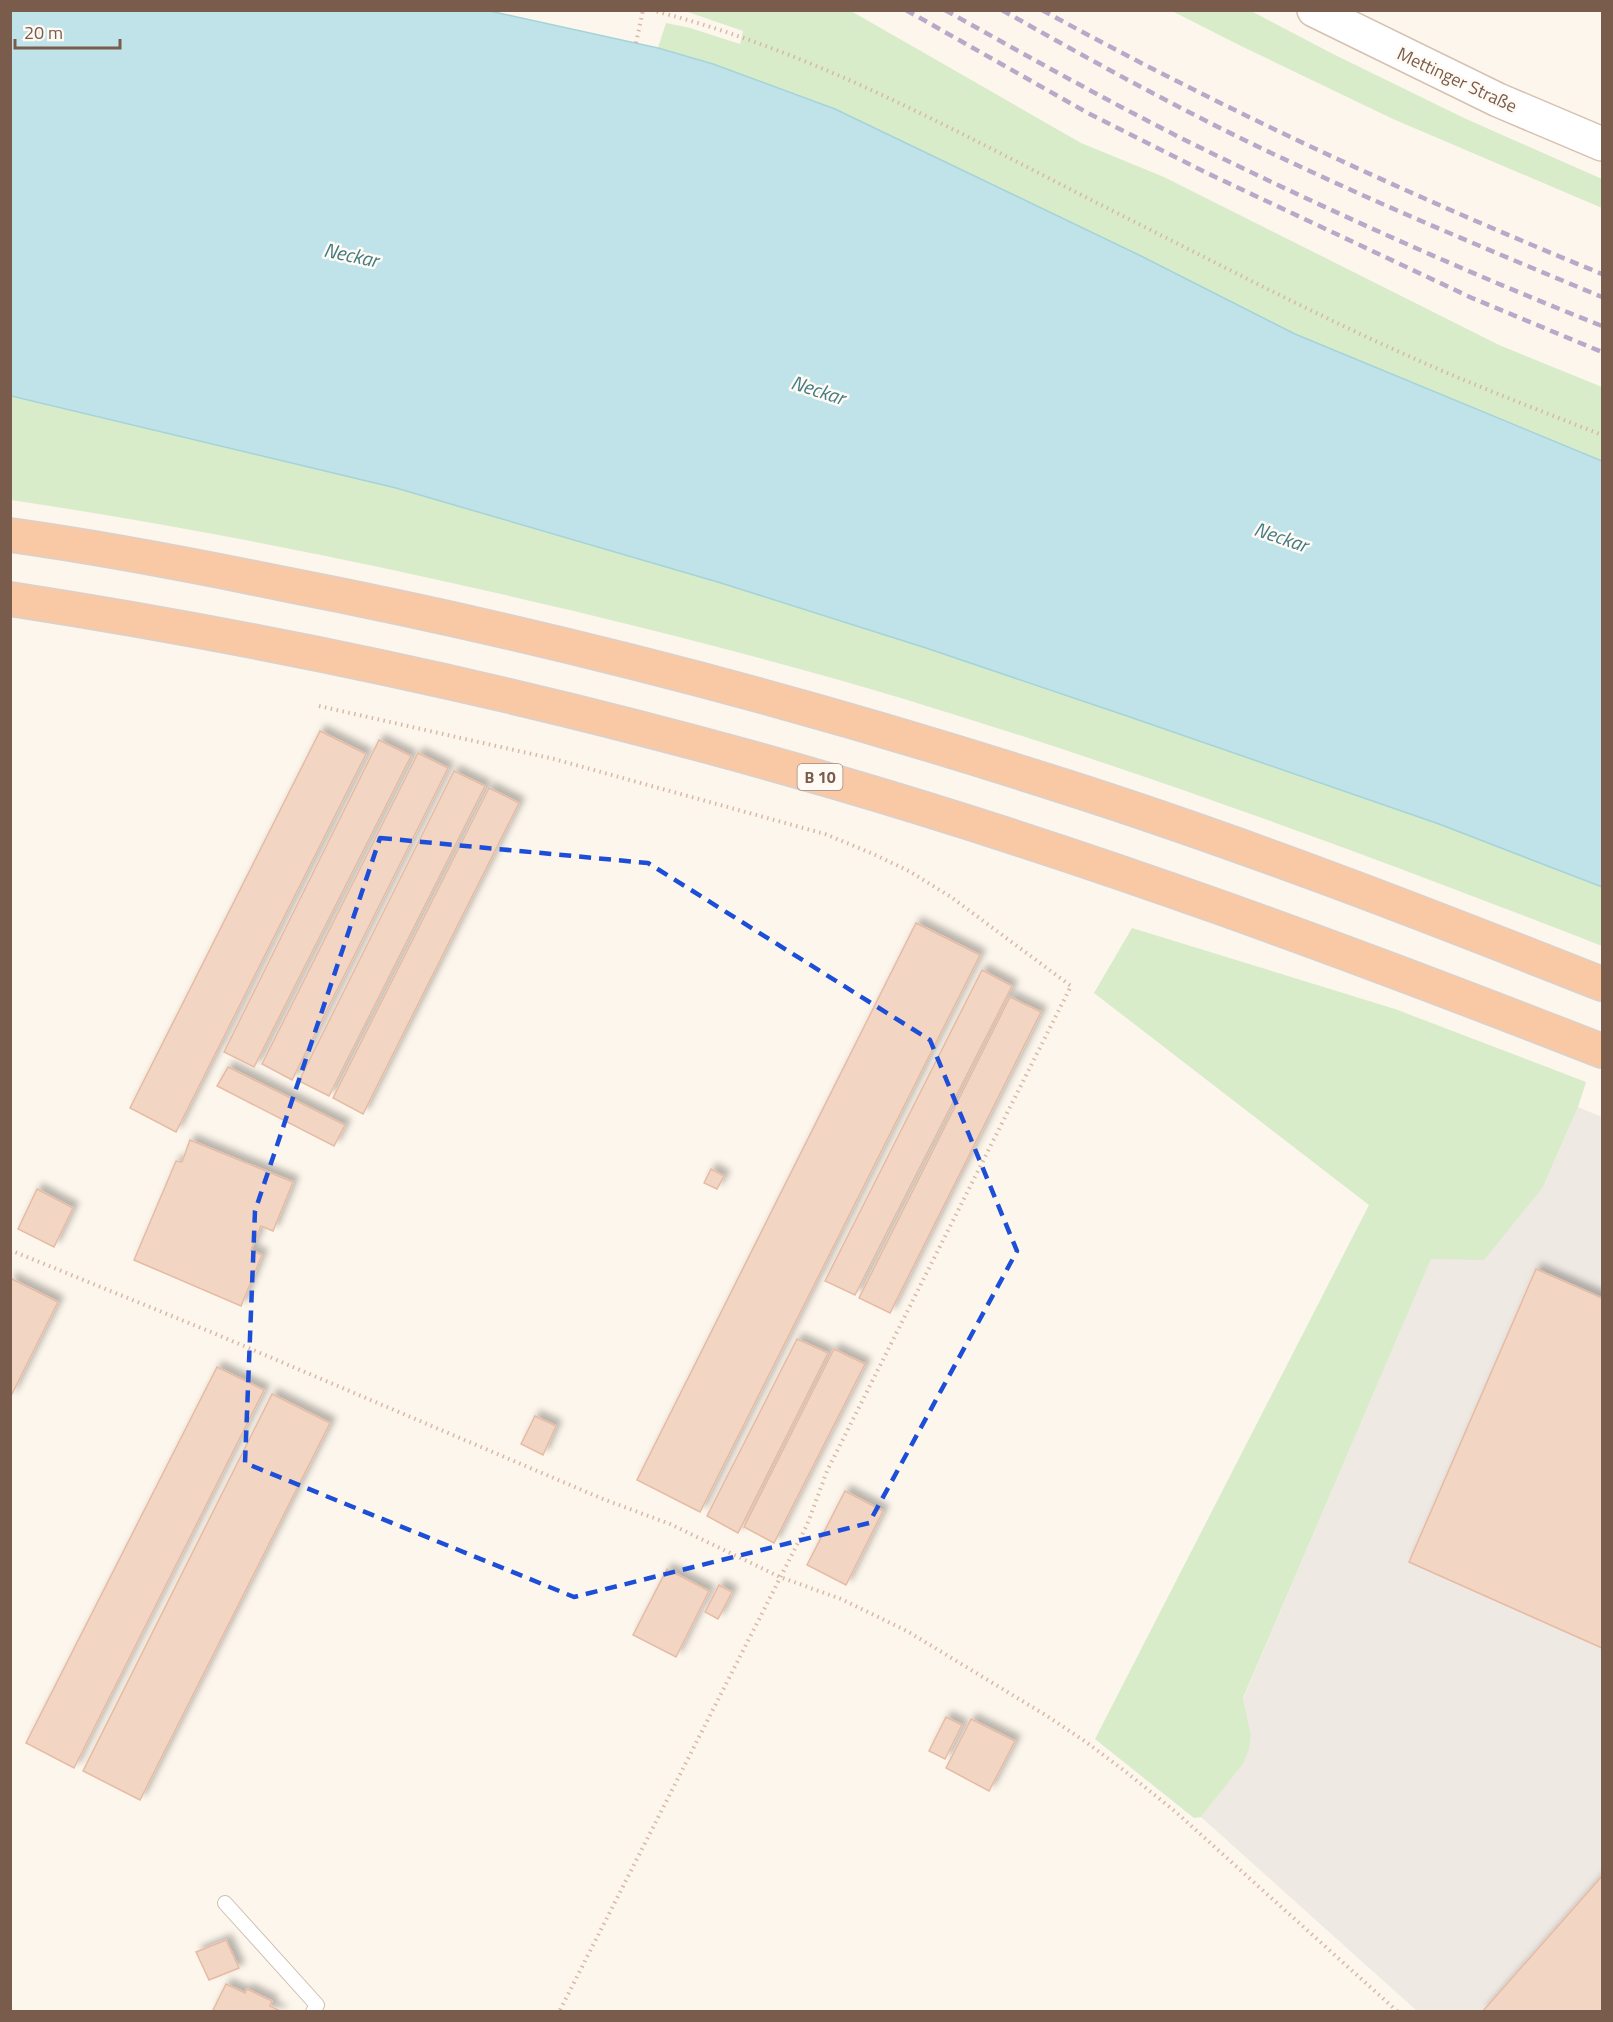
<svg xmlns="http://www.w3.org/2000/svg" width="1613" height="2022" font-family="'Titillium Web',sans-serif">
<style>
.industrial{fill:#efe9e4}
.green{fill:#d8ecc9}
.water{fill:#bfe3e8;stroke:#a5d3da;stroke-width:1.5}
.building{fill:#f3d5c3;stroke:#e6bba3;stroke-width:1.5;filter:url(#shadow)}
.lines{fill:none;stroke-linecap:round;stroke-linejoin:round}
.service-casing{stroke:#d1beb0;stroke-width:16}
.secondary-casing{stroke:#d6c0b0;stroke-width:36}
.trunk-casing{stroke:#dad1cd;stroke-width:36}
.path{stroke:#d9b8a5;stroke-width:4;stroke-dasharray:1.5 4.5;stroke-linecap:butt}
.service{stroke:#fff;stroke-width:14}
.secondary{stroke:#fff;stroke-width:33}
.trunk{stroke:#f9c8a4;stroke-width:33}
.rail{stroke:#b9a8c9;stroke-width:4.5;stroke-dasharray:9 6;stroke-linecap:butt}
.marked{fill:none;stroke:#1d4ed8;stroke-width:4.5;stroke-dasharray:12 8;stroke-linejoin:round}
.labels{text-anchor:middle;stroke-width:5;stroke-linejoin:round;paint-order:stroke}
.shield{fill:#fffaf3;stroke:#a28b7f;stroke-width:1.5}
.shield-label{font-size:16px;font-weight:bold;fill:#7a5c4d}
.street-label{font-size:18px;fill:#7a5c4d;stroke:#fffaf3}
.water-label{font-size:20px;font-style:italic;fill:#437c86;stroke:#fffaf3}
</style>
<defs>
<filter id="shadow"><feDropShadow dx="5.5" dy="-5.5" stdDeviation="3" flood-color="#0004"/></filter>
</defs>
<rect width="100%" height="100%" fill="#fdf6ec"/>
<!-- industrial -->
<polygon class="industrial" points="1578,1107 1602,1117 1602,2011 1417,2011 1201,1817 1243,1764 1251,1735 1243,1699 1431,1258 1543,1187"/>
<!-- green -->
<g class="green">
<polygon points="685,11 851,11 1081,143 1164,177 1499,345 1602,387 1602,461 1295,334 1141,256 835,109 713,64 658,48 666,23 690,28 740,44 743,31"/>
<polygon points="1172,11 1251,11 1331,53 1464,118 1602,179 1602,208 1393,119 1239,45"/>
<path d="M10,396L396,488L721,583L926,648L1127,716L1439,824L1602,887V946C1372,856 1141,771 904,699C795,666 685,638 574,611C388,567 200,528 11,500Z"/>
<polygon points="1132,928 1395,1009 1586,1082 1578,1107 1543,1187 1484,1260 1431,1259 1243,1698 1251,1735 1249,1749 1243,1764 1201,1817 1194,1818 1095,1739 1369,1205 1094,993"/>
</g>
<!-- water -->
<polygon class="water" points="11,10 490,11 658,48 713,64 835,109 1141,256 1295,334 1602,461 1602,887 1439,824 1127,716 926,648 721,583 396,488 11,396"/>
<!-- building -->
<g class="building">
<polygon points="320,731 366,754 176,1132 130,1108"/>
<polygon points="379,740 411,756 254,1067 224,1052"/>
<polygon points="418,753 448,768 292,1080 262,1064"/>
<polygon points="454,771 485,786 329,1096 299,1081"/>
<polygon points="489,788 519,803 363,1114 333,1098"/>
<polygon points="916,923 980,955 700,1512 637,1480"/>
<polygon points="982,970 1012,986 855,1295 825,1281"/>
<polygon points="1010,997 1041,1012 890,1313 859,1298"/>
<polygon points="228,1067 345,1125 334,1146 217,1086"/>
<polygon points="190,1140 293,1182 273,1231 261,1226 251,1250 262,1255 241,1306 134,1260 176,1161 182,1162"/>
<polygon points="711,1169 724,1176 717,1189 704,1183"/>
<polygon points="37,1189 73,1208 54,1247 18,1229"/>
<polygon points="1536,1269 1602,1298 1602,1648 1409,1562"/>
<polygon points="10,1278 58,1302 10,1398"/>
<polygon points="797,1339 828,1353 738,1533 707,1516"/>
<polygon points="834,1349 865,1364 774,1543 744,1527"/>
<polygon points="217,1367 264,1390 74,1768 26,1743"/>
<polygon points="272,1394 330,1423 140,1800 83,1771"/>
<polygon points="535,1416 556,1426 543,1455 521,1444"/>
<polygon points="845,1491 883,1511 846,1585 807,1565"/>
<polygon points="667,1569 709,1591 676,1657 633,1635"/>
<polygon points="719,1585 732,1592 718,1619 705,1612"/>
<polygon points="946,1717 962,1725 945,1759 929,1751"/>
<polygon points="971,1719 1015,1741 989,1791 946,1768"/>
<polygon points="1602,1876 1602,2012 1482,2012"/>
<polygon points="226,1940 239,1968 209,1980 196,1952"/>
<polygon points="226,1984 245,1993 247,1989 272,2001 270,2006 282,2012 212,2012"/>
</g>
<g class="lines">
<!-- service casing -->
<g class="service-casing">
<polyline id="service" points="225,1903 317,2005 313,2012"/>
</g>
<!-- secondary casing -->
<g class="secondary-casing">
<polyline id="secondary" points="1314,10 1498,100 1602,144"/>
</g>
<!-- trunk casing -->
<g class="trunk-casing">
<g id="trunk">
<path d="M10,535C104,548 197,566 289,585C551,636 809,704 1063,786C1245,844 1425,914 1602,984"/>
<path d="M10,599C288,642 562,702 832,781C1093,857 1349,952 1602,1051"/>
</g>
</g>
<!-- path -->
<g class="path">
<path d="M651,10C814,51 959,133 1107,208C1209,259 1309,312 1413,358C1475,386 1539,410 1602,435"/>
<polyline points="636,43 643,10"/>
<polyline points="319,706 554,759 825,834 871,853 909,871 951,897 1071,986 827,1471 807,1525 559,2012"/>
<polyline points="10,1250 211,1332 603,1499 670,1524 780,1577 841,1599 907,1631 1047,1716 1086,1742 1126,1772 1177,1813 1398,2012"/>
</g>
<!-- service -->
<use href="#service" class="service"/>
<!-- secondary -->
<use href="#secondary" class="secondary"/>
<!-- trunk -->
<use href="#trunk" class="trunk"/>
<!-- rail -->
<g class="rail">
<polyline points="906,10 1086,112 1209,174 1472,298 1602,352"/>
<path d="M945,10C1027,56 1109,102 1193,144C1327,210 1463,271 1602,326"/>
<path d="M1002,10C1099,65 1197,119 1299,166C1399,213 1501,255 1602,297"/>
<path d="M1042,10C1224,110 1411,196 1602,274"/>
</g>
</g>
<!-- marked area -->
<path class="marked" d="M380,838L648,863L930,1040L1017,1251L869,1523L574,1597L245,1463L255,1211Z"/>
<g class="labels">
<!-- shield labels -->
<rect class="shield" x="797.5" y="764" width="45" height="26" rx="4.5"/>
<g class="shield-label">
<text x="820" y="783">B 10</text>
</g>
<!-- street labels -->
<g class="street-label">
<text transform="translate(1457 80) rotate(25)" y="6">Mettinger Straße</text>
</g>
<!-- water labels -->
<g class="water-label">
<text transform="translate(351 255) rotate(12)" y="7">Neckar</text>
<text transform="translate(818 390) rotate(18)" y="7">Neckar</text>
<text transform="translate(1281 537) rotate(19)" y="7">Neckar</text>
</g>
</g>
<!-- border -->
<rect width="1613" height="2022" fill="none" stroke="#7a5c4d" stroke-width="24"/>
<!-- scale -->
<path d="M15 39v9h105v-9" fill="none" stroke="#7a5c4d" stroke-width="3"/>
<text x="24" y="39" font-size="18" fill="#7a5c4d" stroke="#fffaf3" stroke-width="4.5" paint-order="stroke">20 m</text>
</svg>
